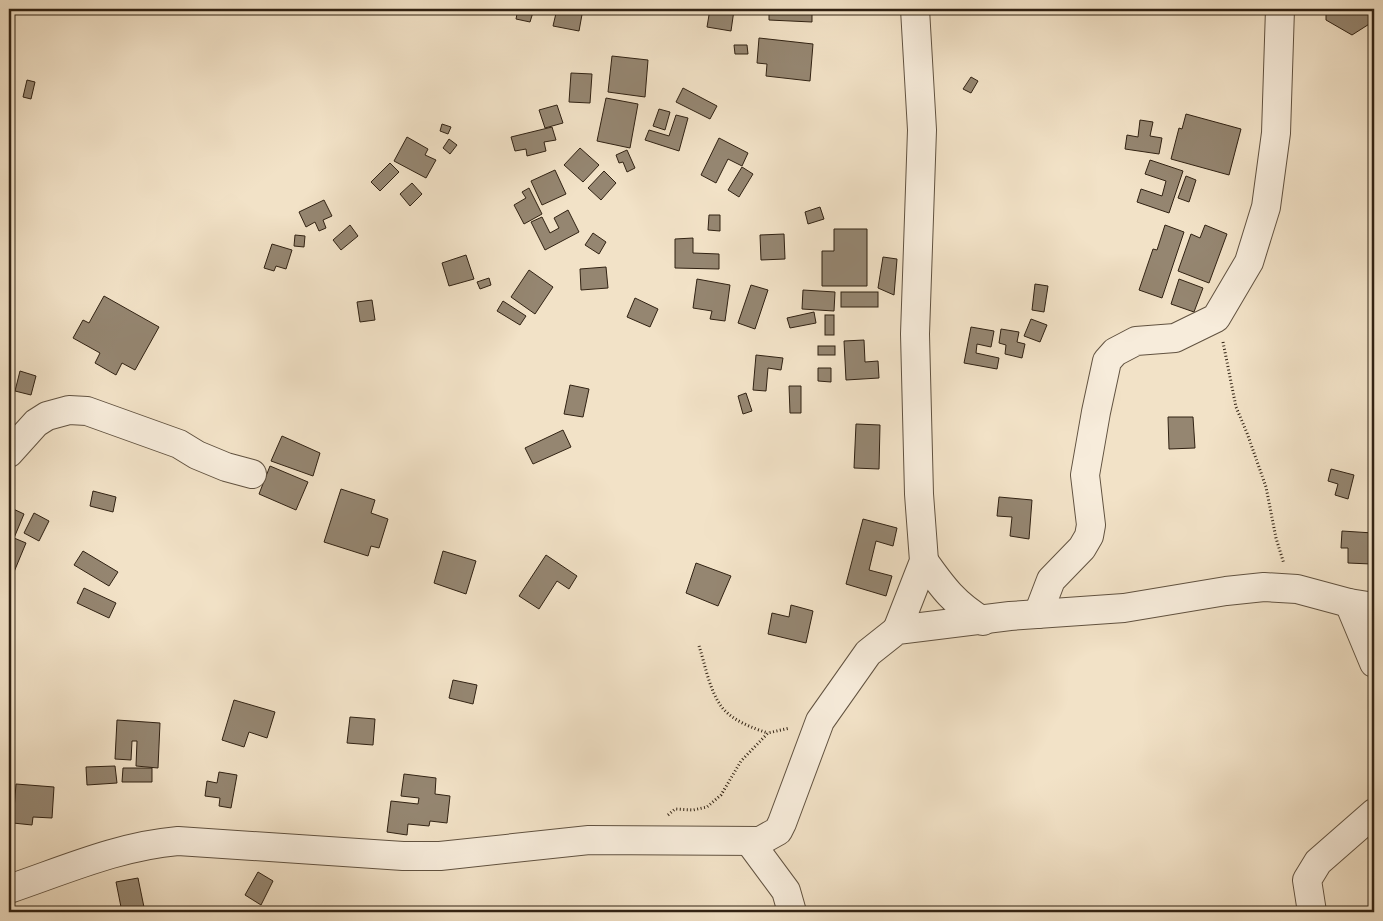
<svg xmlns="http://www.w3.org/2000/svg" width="1383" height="921" font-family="'Libre Caslon Text',serif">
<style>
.building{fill:#958671;stroke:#312213}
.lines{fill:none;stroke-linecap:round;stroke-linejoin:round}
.minor-casing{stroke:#615240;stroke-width:30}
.path{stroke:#312213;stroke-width:3;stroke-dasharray:1 2.5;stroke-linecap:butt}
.minor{stroke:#f7ecdb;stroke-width:28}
</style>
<rect width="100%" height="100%" fill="#f2e2c7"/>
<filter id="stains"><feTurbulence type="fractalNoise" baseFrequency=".004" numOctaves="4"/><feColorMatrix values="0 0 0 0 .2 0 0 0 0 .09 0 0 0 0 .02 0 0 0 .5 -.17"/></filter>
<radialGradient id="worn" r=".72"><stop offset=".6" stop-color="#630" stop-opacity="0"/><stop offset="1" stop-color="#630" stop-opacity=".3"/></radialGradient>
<!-- building -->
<g class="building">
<polygon points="518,9 534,9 530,22 516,19"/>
<polygon points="557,9 583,9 579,31 553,26"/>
<polygon points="710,9 748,9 747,12 734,10 731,31 707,27"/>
<polygon points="769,9 812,9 812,22 769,20"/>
<polygon points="829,9 849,9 830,13"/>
<polygon points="1326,9 1374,9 1374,21 1352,35 1326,20"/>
<polygon points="759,38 813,44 810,81 766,76 767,64 757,63"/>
<polygon points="734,45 747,45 748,54 735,54"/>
<polygon points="612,56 648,60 645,97 608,92"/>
<polygon points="571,73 592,74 590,103 569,102"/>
<polygon points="971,77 978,81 971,93 963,89"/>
<polygon points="27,80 35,82 31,99 23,97"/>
<polygon points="683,88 717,106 710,119 676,102"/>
<polygon points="606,98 638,104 630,148 597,141"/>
<polygon points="557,105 563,123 545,128 539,110"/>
<polygon points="659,109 670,112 665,130 653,126"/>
<polygon points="1186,114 1241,129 1229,175 1171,159 1179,128 1182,129"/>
<polygon points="676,115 688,118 679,151 645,140 649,130 669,136"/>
<polygon points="1140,120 1153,122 1150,136 1162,138 1159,154 1125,149 1127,135 1138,137"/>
<polygon points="442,124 451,127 448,134 440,131"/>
<polygon points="552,127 556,140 544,142 546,151 527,156 526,149 515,151 511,137"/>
<polygon points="407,137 428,149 425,155 436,160 426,178 394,161"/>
<polygon points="719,138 748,153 742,166 728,159 716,183 701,175"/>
<polygon points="449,139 457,145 450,154 443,148"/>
<polygon points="580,148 599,165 583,182 564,165"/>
<polygon points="627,150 635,168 627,172 623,162 619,163 616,155"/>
<polygon points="1150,160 1183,171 1169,213 1137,202 1141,189 1162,196 1166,181 1145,174"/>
<polygon points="390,163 399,172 380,191 371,182"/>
<polygon points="742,167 753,174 739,197 728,190"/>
<polygon points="555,170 566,194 542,205 531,181"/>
<polygon points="604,171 616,183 601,200 588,188"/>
<polygon points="1186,176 1196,180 1189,202 1178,198"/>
<polygon points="412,183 422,194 410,206 400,194"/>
<polygon points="529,188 542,214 524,224 514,205 526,198 522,192"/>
<polygon points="324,200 332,216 323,220 326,228 319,231 315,222 306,227 299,212"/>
<polygon points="820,207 824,219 808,224 805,212"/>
<polygon points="568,210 579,232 545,250 531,222 542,217 550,233 559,228 554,218"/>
<polygon points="709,215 720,215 720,231 708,230"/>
<polygon points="350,225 358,236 341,250 333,240"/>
<polygon points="1165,225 1184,232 1162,298 1139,290 1153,249 1157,250"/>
<polygon points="1205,225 1227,234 1209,283 1178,271 1191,234 1200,238"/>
<polygon points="834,229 867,229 867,286 822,286 822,251 834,251"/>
<polygon points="593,233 606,242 599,254 585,245"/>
<polygon points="784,234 785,259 761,260 760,235"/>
<polygon points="295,235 305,236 304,247 294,246"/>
<polygon points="693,238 693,253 719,254 719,269 675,268 675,239"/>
<polygon points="272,244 292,250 286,269 276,266 274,271 264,268"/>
<polygon points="466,255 474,279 449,286 442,263"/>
<polygon points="883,257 897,259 894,295 878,288"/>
<polygon points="606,267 608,288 581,290 580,269"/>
<polygon points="529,270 553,287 535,314 511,297"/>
<polygon points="489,278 491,285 480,289 477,282"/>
<polygon points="697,279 730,285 725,321 710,319 712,311 693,308"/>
<polygon points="1179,279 1203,288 1194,312 1171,304"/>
<polygon points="1035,284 1048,286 1044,312 1032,310"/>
<polygon points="751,285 768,290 755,329 738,323"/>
<polygon points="803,290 835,292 834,311 802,309"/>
<rect x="841" y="292" width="37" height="15"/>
<polygon points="104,296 159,327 135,370 122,363 116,375 95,363 100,353 73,338 83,320 89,323"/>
<polygon points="635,298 658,309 650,327 627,317"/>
<polygon points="372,300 375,320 360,322 357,302"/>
<polygon points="503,301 526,316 520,325 497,311"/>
<polygon points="814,312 816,323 790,328 787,318"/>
<rect x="825" y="315" width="9" height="20"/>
<polygon points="1031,319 1047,325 1040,342 1024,336"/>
<polygon points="971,327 994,331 991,347 977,344 976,353 999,358 997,369 964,363"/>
<polygon points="1001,329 1019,332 1017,342 1025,344 1022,358 1005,354 1006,345 999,343"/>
<polygon points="864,340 865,362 878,361 879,378 846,380 844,341"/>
<rect x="818" y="346" width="17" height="9"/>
<polygon points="756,355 783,358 781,370 768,368 766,391 753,390"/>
<polygon points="818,368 831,368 831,382 818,381"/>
<polygon points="20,371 36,376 31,395 15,391"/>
<polygon points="570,385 589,389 583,417 564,414"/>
<polygon points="789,386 801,386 801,413 790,413"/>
<polygon points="746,393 752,411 743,414 738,396"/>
<polygon points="1168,417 1193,417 1195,448 1169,449"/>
<polygon points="856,424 880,425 879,469 854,468"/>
<polygon points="563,430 571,447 533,464 525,448"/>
<polygon points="282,436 320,453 313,476 271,461"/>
<polygon points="270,466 308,482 296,510 259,494"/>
<polygon points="1331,469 1354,475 1348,499 1335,495 1338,484 1328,481"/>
<polygon points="341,489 375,500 371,513 388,519 379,548 371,546 368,556 324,542"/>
<polygon points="93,491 116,497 113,512 90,506"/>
<polygon points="999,497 1032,500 1029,539 1010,536 1012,517 997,516"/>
<polygon points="9,507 24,514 14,538 26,543 9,584"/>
<polygon points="34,513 49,521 39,541 24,533"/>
<polygon points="863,519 897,528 893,546 876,541 869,570 892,576 886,596 846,584"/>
<polygon points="1342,531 1373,533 1371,564 1348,563 1348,548 1341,548"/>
<polygon points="83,551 118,572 109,586 74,565"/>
<polygon points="443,551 476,561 466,594 434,583"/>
<polygon points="546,555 577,576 569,589 557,581 539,609 519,596"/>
<polygon points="696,563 731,576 718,606 686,593"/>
<polygon points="84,588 116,603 109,618 77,603"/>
<polygon points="791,605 813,611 806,643 768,634 772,613 789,617"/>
<polygon points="453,680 477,685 473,704 449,698"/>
<polygon points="234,700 275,712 267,738 249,732 244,747 222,740"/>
<polygon points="350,717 375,719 373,745 347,743"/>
<polygon points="117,720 160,723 158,768 136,766 137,741 132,741 131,760 115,759"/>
<polygon points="115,766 117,783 87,785 86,767"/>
<polygon points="123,768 152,768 152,782 122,782"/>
<polygon points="219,772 237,775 231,808 219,806 220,798 205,796 207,781 217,783"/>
<polygon points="404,774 436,778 435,794 450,796 447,823 430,821 429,826 408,824 407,835 387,832 391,801 418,804 419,798 401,796"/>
<polygon points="16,784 54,787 52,818 33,817 32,825 13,823"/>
<polygon points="258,872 273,881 261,905 245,895"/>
<polygon points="138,878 145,912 122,912 116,882"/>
</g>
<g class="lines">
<!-- minor casing -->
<g class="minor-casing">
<g id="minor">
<polyline points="9,453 36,423 47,416 69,410 87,411 179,444 197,455 226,467 252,474"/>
<path d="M924,561C943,588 955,604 983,621"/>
<polyline points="1349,603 1374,663"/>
<polyline points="1038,614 1051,580 1082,548 1089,536 1091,525 1085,475 1096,412 1107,361 1115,352 1136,341 1175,338 1216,318 1249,262 1266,207 1276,133 1280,9"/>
<polyline points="897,630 924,561 919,494 915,334 922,130 915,9"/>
<polyline points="749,841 786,891 792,912"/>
<path d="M9,889C65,870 119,846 178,841L403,856H440L589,840L760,841L778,831L782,823L820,721L868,653L897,630L1010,616L1124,608L1226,591L1264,587L1297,589L1349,603L1374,607"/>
<polyline points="1312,912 1307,880 1318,862 1374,813"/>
</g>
</g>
<!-- path -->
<g class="path">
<polyline points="1223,342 1236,407 1247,433 1266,487 1276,538 1284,564"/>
<path d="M699,646C705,664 709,689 721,706C731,720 752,728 768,733"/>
<polyline points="668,815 675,809 693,810 707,807 721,795 741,761 768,733 790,728"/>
</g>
<!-- minor -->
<use href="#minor" class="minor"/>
</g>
<!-- margin -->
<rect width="1383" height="921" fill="none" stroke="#f2e2c7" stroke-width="30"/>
<rect x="10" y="10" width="1363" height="901" fill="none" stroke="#312213" stroke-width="2.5"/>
<rect x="15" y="15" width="1353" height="891" fill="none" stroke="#312213"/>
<rect width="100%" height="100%" filter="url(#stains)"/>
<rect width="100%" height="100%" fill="url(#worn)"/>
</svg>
